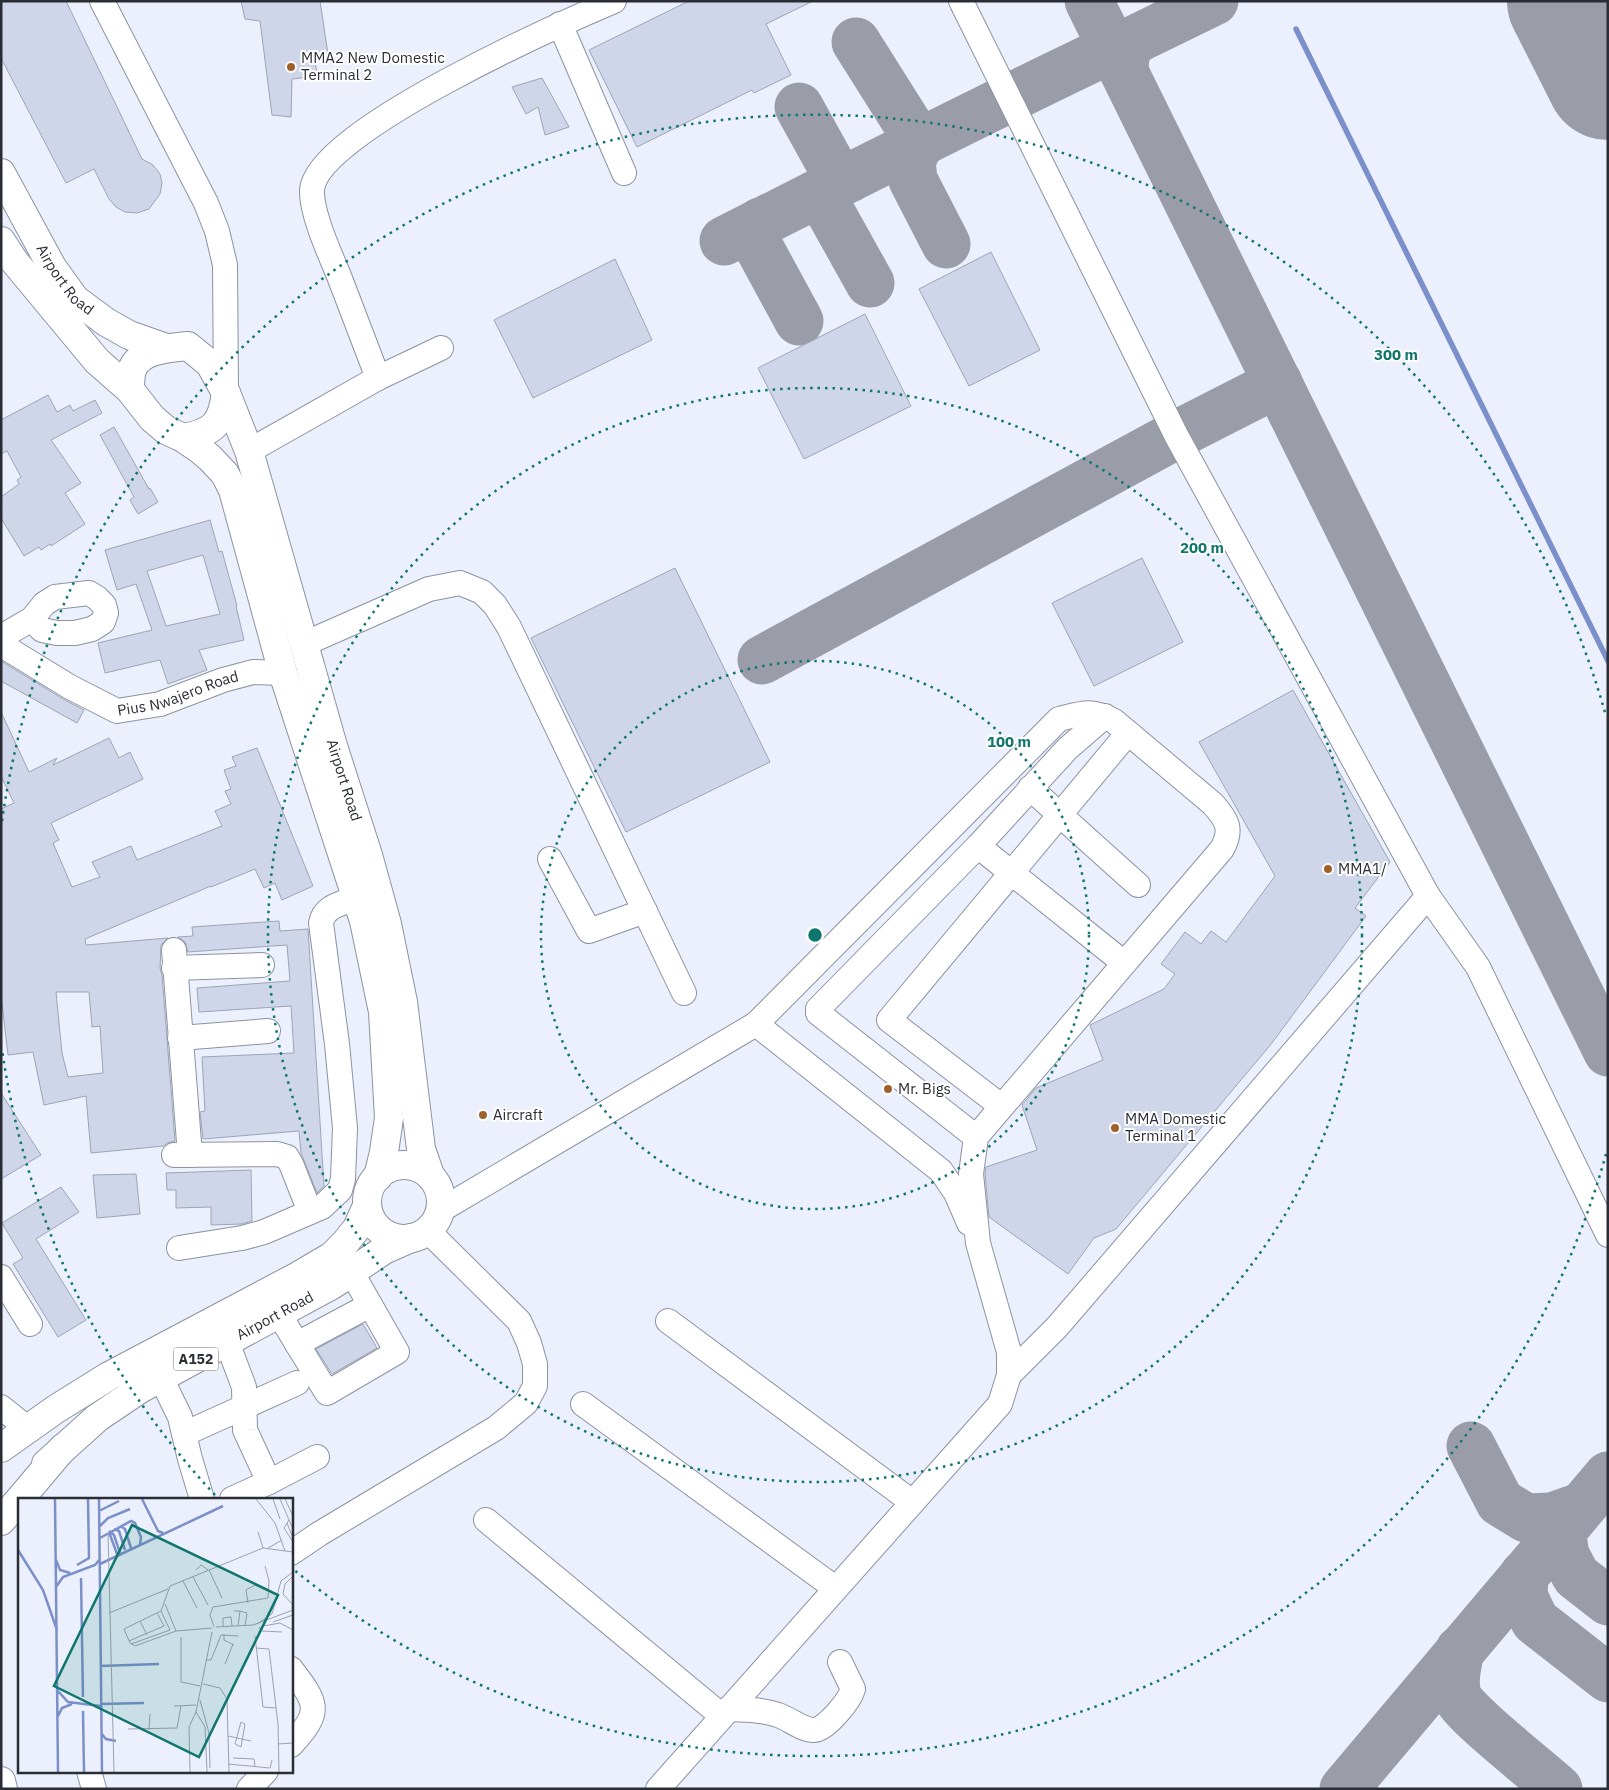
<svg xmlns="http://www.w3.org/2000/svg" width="1609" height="1790" font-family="'IBM Plex Sans',sans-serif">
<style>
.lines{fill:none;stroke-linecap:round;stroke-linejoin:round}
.stream{stroke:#7b90ca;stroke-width:5.5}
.taxiway{stroke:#9a9da7;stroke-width:49}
.runway{stroke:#9a9da7;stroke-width:124}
.building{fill:#cfd6e9;stroke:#9da4b6;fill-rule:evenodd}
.minor-casing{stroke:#8b92a3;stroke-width:26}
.major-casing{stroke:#8b92a3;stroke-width:30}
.highway-casing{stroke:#8b92a3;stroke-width:30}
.minor{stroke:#fff;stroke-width:24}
.major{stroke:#fff;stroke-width:28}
.highway{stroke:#fff;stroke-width:28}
.ring{fill:none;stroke:#0f766e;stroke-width:2.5;stroke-dasharray:2.5 5}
.poi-dot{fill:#a06029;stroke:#fff;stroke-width:2}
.labels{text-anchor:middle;stroke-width:4;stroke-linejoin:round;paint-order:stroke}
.shield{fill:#fff;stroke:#6a6c71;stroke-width:1}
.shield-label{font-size:14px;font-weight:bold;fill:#2a2d34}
.poi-label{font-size:15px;fill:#2a2d34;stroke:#fff;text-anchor:start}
.street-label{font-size:15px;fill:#2a2d34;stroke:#fff}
.inset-river{fill:none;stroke:#7b90ca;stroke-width:2.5}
.inset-road{fill:none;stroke:#9ea2ac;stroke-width:1}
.view{fill:#0f766e;fill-opacity:0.15;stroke:#0f766e;stroke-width:2.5}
.inset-edge{fill:none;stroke:#2a2d34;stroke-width:2.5}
.centre{fill:#0f766e;stroke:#fff;stroke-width:2.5}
.ring-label{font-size:15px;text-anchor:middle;font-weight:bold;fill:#0f766e;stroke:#fff;stroke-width:4;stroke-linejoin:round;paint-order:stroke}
</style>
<rect width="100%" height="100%" fill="#ecf0fc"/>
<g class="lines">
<!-- stream -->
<polyline class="stream" points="1296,29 1608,661"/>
<!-- taxiway -->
<g class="taxiway">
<polyline points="1089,1 1608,1052"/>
<polyline points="856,42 914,134 924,141"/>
<polyline points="1124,71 1125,53 1134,40 1214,1"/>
<polyline points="799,107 835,172 849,178"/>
<polyline points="919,144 911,161 913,180 946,244"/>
<polyline points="831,187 827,206 870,283"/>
<polyline points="760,222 755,240 799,321"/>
<path d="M724,241C853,176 982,110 1113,48"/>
<polyline points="762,660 1176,435 1278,383"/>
<polyline points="1471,1446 1500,1502 1526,1518 1552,1517 1581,1507"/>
<polyline points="1561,1531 1565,1555 1576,1576 1608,1601"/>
<polyline points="1524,1575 1523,1596 1535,1621 1608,1678"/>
<path d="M1460,1650C1457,1666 1453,1680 1457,1696C1461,1711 1542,1774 1558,1789"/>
<polyline points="1344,1789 1608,1476"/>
</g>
<!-- runway -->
<polyline class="runway" points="1569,1 1608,78"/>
</g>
<!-- building -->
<g class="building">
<polygon points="1,1 66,1 142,159 153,165 160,174 162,183 160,194 149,209 137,213 125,212 116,207 109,199 94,169 66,183 1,58"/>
<polygon points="241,1 320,1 328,54 314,58 318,76 292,79 291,117 272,115 260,21 245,19"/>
<polygon points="689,1 813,1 766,24 791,75 754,93 752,90 637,147 589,50"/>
<polygon points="542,78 569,127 545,135 538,107 526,114 512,87"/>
<polygon points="991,252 1040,350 969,386 919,289"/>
<polygon points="615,259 652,340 533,398 494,320"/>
<polygon points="865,314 911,406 804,459 758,368"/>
<polygon points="48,395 57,412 70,405 73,411 95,400 102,413 51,440 81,483 65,493 85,524 51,546 50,544 41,550 39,547 24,556 1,518 1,497 19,484 17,480 21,477 7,451 1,454 1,420"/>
<polygon points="114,427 149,489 150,488 158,502 138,514 130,500 134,497 100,435"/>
<path d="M210,520L219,552L222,551L237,606H236L244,640L199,650L207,670L168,684L160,660L105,673L98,643L152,630L136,584L117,590L105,550ZM203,555L220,614L166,626L147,571Z"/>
<polygon points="1142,558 1183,642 1094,686 1052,603"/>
<polygon points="675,568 770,762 626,832 531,638"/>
<polygon points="1,661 63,699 84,710 77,723 1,681"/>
<polygon points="1293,690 1390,862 1355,908 1366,916 1272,1043 1116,1229 1094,1238 1068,1274 989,1217 985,1174 986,1167 1037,1150 1022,1105 1036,1088 1103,1060 1090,1025 1164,989 1175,974 1161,964 1185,932 1201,944 1211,931 1226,942 1275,876 1199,742"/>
<path d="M1,712L29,772L57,758L53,765L109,738L119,758L130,752L143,779L51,823L59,840L53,843L72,887L100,877L92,862L131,846L137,860L222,826L215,811L231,804L225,791L231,789L224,770L236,766L232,757L257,748L313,886L282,900L275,883L264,888L255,869L211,887V886L85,939L86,945L168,938L161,945L160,968L162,975L175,1141L167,1143L164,1146L91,1153L86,1096L44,1105L33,1052L8,1055L1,995V809L14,803L1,776ZM56,992H89L92,1027L100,1026L103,1073L68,1077L62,1053Z"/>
<polygon points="279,921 280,931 308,929 324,1186 317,1193 301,1153 299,1131 203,1139 200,1112 205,1111 202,1057 294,1053 291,1006 199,1012 197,988 290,981 287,945 188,952 185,942 178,937 193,936 192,927"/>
<polygon points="1,1093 41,1155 1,1179"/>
<polygon points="251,1170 252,1221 242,1224 211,1225 211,1207 176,1208 176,1190 167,1190 166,1173"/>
<polygon points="136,1174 140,1214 97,1218 93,1175"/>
<polygon points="61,1187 79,1212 36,1239 86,1320 58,1337 13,1264 23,1258 2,1223"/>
<polygon points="363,1324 377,1348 332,1374 316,1349"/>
</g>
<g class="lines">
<!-- minor casing -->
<g class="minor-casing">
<g id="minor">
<polyline points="102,1 206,203 217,231 225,265 226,393"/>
<polyline points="961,1 1176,435 1428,896 1478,967 1608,1235"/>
<polyline points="560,24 624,173"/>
<path d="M378,378C365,344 352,310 339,276C330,254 311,213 312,190C316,132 560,24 614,1"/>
<polyline points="249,451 378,378 441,348"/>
<polyline points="1,637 32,619 44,604 55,597 89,593 97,598 104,605 106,613 103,622 92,629 75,633 57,633 42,630 32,619"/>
<path id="s1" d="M1,642L8,649L70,687L117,711L160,704L223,680L253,672L283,673"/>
<polyline points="304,644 429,589 460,583 482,592 495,605 509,627 684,993"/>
<polyline points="1030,788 1138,885"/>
<polyline points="978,846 1124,963"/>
<polyline points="550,859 589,931 645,911"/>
<polyline points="174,950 190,1155"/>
<polyline points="174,968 262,965"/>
<polyline points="756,1024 941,1171 956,1193 969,1223"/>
<polyline points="180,1038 268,1031"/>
<polyline points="1001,1106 889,1020 1128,733"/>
<polyline points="976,1137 818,1013 818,1009 978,846 1067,749 1105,716"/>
<polyline points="174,1155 277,1154 287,1157 292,1166 310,1212"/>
<path d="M441,1210L756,1024L1059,719C1083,713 1091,709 1114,721L1213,804C1227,820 1233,829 1222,849L976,1137L971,1174L978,1243L1009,1352V1375L1000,1404L658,1789"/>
<path d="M179,1248L242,1238L264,1232L322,1207L340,1190L343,1179L345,1128L337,1044L321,923C324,906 341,904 356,898"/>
<polyline points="1,1277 30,1324"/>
<polyline points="279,1314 327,1393 397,1352 352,1273"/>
<polyline points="668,1321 912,1502"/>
<polyline points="227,1342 244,1387 245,1430 269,1482 317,1457"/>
<polyline points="297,1344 370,1305"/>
<polyline points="1009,1375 1057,1327 1428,896"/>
<polyline points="161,1378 180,1417 190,1459 202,1499"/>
<polyline points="583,1404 835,1588"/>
<polyline points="1,1407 27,1428"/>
<polyline points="184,1434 297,1383"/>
<polyline points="232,1499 269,1482"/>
<polyline points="486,1520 722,1716"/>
<polyline points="291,1553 319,1534 496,1428 526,1403 535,1386 535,1364 529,1343 519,1321 428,1231"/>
<path d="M291,1669C317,1703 323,1711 291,1745"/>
<path d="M728,1709C745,1710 762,1709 778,1715C790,1719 802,1730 814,1730C826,1730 850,1700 853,1689L840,1662"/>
<polyline points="89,1771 94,1789"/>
<polyline points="249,1789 266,1771"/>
</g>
</g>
<!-- major casing -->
<g class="major-casing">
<g id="major">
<path id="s2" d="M1,173L52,267L75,299L106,322L129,335L166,348"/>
<polyline points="1,241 14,261 97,361 130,390 152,418 166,430 183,438 198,448 210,458 225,474 233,490 283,673 364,921 383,1012 389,1118 384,1152 378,1177"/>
<path id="s3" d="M130,390C130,384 130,376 132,370C139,349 170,348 188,346L210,364L226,393L249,451L333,746L368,855L387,924L403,1002L421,1149L430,1175"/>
<path d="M183,438C214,433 222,423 226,393"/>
<circle cx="404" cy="1202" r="37"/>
<polyline points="1,1448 56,1409 109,1376 298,1276 332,1256 345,1243 357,1228 367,1206"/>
<path id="s4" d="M46,1464L97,1418L140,1389L332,1285L384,1250L411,1238"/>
</g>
</g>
<!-- highway casing -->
<g class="highway-casing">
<g id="highway">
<polyline points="20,1499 63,1448"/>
<polyline points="1,1521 19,1500"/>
<polyline points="1,1781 3,1789"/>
</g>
</g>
<!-- minor -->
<use href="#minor" class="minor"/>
<!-- major -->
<use href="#major" class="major"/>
<!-- highway -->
<use href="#highway" class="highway"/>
</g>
<!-- distance rings -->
<g class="ring">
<circle cx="815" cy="935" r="274"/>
<circle cx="815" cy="935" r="547"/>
<path d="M1606 1154A821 821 0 0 1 293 1569M215 1495A821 821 0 0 1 2 1049M2 821A821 821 0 0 1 1606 716"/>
</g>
<!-- markers -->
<g class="poi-dot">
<circle cx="291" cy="67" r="5"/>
<circle cx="1328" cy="869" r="5"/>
<circle cx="888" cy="1089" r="5"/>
<circle cx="483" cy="1115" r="5"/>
<circle cx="1115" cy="1128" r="5"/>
</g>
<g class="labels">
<!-- shield labels -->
<rect class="shield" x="173.5" y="1347.5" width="45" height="23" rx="4"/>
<g class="shield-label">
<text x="196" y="1364">A152</text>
</g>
<!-- poi labels -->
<g class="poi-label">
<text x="301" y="63">MMA2 New Domestic<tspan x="301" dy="17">Terminal 2</tspan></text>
<text x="1338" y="874">MMA1/</text>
<text x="898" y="1094">Mr. Bigs</text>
<text x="493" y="1120">Aircraft</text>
<text x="1125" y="1124">MMA Domestic<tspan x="1125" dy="17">Terminal 1</tspan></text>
</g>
<!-- street labels -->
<g class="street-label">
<text dy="5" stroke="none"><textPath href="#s2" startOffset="125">Airport Road</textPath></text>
<text dy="5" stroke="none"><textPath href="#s1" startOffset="199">Pius Nwajero Road</textPath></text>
<text dy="5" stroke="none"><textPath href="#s3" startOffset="551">Airport Road</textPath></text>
<text dy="5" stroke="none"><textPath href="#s4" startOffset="274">Airport Road</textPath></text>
</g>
</g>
<!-- overview -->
<g transform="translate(18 1498)">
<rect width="275" height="275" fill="#ecf0fc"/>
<path class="inset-river" d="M37,1L40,274M81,1L84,274M124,1L140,33L145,35M81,13L101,3M82,28L90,20L112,11M102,28L107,31L113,50M96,31L101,33L107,52M91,33L96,37L102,55M91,34L99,56M82,40L113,23L117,25L123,39L122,46M0,52L25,92L39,132M38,62L42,72L52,75M82,66L205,8M59,67L71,60L70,1M63,80L65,199M38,89L45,79L77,67L82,61M82,168L141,166M39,192L50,204L83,208M83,206L126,205M65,213L66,274M40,218L44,210L54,206M83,235L88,241L98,243"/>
<path class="inset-road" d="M238,1L257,25L267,53M255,1L262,21M262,1L275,31M267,1L275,18M271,22L266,30L275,44M269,25L275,40M240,34L245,50M90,35L96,274M250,50L264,42M178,72L183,67L190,72M191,72L204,100M275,78L267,86L265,96L275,107M175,79L190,107M165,83L179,110M230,105L228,92L237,87M147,106L158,133M216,113H222L220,128M222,113L229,115L227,128M91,115L150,91M122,123L129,137M255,124L275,117M239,126L254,116L263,83L275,74M245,128L262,125L275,132M196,129L192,117L195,109L250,100L251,83L247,68M198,129L235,127L275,112M205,129V120L213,119L214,128M241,129L244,133L264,134M194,130L158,133L117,148L112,145L106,131L143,113L152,88L245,50L275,54M206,136V142L216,147M237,138L245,209L258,210M163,139V184L182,188M111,143L146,128L139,115M113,146L152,132L143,113M238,150L251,151L260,226L261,274M188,162H193L203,137L220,138M207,166L215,146M185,186L202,190L209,201L211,274M182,202L191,235L192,270M156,208L178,207M223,224L227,226L223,249L217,246ZM110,231L159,230L163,208M131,232L132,216M210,238L233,243M260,246L275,245M215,260L236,261L237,268M210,266L252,270L254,262M172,274L171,229L178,214M189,274L187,229L178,214L194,134"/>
<path class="view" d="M114,27L260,97L181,259L36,188Z"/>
<rect width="275" height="275" class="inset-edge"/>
</g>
<circle cx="815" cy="935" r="8" class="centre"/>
<g class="ring-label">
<text x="1396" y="360">300 m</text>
<text x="1202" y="553">200 m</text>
<text x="1009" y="747">100 m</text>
</g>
<!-- border -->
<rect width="1609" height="1790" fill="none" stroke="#2a2d34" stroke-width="5"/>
</svg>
